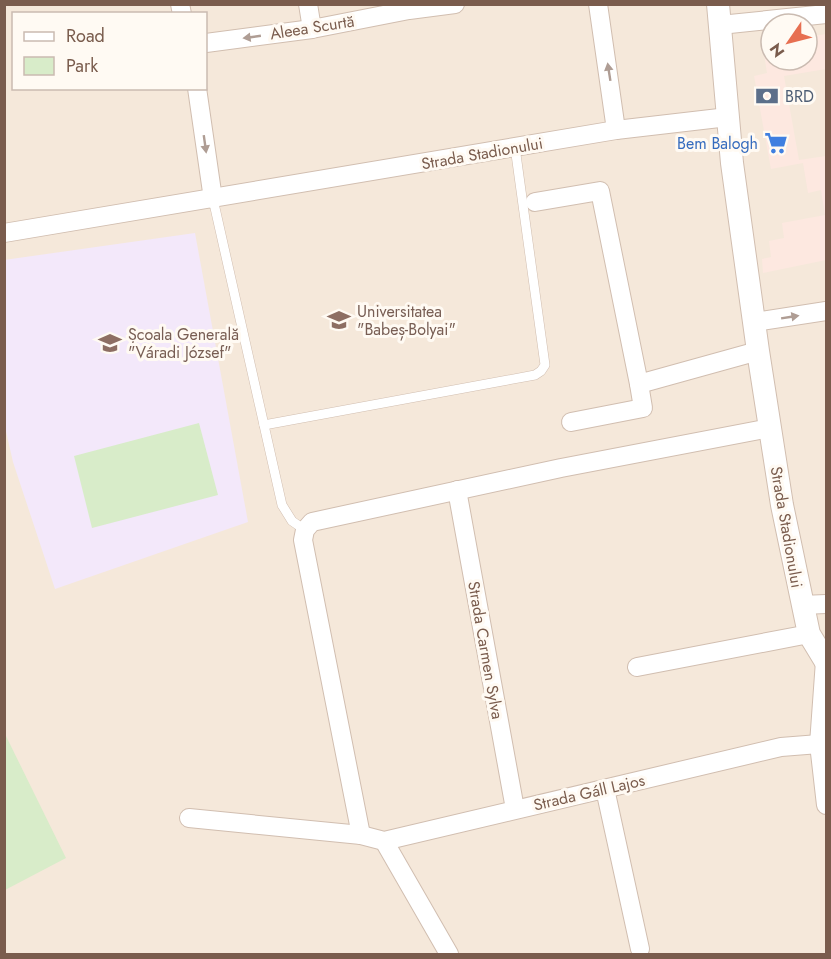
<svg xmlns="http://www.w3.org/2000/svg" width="831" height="959" font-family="Jost,sans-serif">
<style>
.residential{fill:#f5e8da;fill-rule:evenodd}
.commercial{fill:#fde8e0}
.education{fill:#f3e8fa}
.green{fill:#d8ecc9}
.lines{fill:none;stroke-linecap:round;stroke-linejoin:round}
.service-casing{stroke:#d1beb0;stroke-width:10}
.minor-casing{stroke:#d1beb0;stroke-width:20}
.tertiary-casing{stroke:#d1beb0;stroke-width:24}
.service{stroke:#fff;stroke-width:9}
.minor{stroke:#fff;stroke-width:18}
.tertiary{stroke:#fff;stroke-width:22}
.oneway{fill:#af9d94}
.labels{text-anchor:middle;stroke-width:6;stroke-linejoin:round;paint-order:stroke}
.street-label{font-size:16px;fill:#7a5c4d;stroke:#fffaf3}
.service-label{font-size:16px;fill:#4e5e75;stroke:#fffaf3;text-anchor:start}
.shop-label{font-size:16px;fill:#366cbe;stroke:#fffaf3;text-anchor:end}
.education-label{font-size:16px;fill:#785e54;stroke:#fffaf3;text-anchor:start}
</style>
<rect width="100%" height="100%" fill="#fdf6ec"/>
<!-- residential -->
<path class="residential" d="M5,5H826V954H5ZM14,14H206V88H14ZM771,24H807V60H771Z"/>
<!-- commercial -->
<polygon class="commercial" points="826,34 826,69 784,76 799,160 826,156 826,260 763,273 762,259 771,257 769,241 784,238 782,223 825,215 821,190 808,193 803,163 771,169 754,76 767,73 763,48 771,46 771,60 807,60 807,37"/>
<!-- education -->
<polygon class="education" points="195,233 248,522 55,589 13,462 5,427 4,260"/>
<!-- green -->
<g class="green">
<polygon points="199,423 218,495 92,528 74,456"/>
<polygon points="5,734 66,858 5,890 4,890"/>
</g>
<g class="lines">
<!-- service casing -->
<g class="service-casing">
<g id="service">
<polyline points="213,199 282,505 292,521 305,530"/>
<polyline points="264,425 535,375 541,371 545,365 515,147"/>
</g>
</g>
<!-- minor casing -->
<g class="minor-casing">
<g id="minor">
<polyline points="180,4 182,14"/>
<polyline points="308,4 312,29"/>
<polyline points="598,4 616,130"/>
<polyline points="720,25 826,14"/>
<polyline points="206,43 312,29 409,10 455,4"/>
<polyline points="197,88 213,199"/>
<polyline points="535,202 600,191 639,384 758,351"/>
<polyline points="4,233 616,130 728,117"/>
<polyline points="754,322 826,311"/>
<polyline points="571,422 643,408 639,384"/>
<polyline points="457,490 515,809"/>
<polyline points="802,605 826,604"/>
<polyline points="825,661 819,744 826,805"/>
<polyline points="637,667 809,634"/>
<polyline points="605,789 640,949"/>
<polyline points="189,818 361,835 384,841 781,747 819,744"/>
<polyline points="361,835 303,540 305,530 312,522 561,468 770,428"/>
<polyline points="384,841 449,954"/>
</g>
</g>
<!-- tertiary casing -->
<g class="tertiary-casing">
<polyline id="tertiary" points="718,4 732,163 758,351 782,505 809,634 826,662"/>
</g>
<!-- service -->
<use href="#service" class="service"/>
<!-- minor -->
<use href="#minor" class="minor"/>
<!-- tertiary -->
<use href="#tertiary" class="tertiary"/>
</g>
<!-- one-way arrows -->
<defs><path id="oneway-solid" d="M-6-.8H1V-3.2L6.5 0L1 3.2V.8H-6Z" transform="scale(1.5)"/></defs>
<g class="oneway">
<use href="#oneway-solid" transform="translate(252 37) rotate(172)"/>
<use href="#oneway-solid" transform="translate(609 72) rotate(-99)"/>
<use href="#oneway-solid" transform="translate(205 144) rotate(82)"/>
<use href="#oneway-solid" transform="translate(790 317) rotate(-9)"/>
</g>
<!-- icons -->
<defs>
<g id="bank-bare" transform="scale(1.8)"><path d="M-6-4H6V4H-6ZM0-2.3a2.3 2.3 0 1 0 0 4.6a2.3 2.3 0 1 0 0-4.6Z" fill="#5c6f8a" stroke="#fffaf3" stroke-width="2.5" paint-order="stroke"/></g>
<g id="supermarket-bare" transform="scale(1.8)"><path d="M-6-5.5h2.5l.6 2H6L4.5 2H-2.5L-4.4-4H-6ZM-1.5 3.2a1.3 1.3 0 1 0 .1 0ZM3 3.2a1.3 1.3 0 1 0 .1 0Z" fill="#3f7fe0" stroke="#fffaf3" stroke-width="2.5" paint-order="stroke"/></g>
<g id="university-bare" transform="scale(1.8)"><path d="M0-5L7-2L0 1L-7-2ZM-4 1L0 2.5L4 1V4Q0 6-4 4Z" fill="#8d6e63" stroke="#fffaf3" stroke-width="2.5" paint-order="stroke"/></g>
<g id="school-bare" transform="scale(1.8)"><path d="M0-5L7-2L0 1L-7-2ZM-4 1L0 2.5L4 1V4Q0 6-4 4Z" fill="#8d6e63" stroke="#fffaf3" stroke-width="2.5" paint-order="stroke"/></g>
</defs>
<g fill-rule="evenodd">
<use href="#bank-bare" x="767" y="96"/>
<use href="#supermarket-bare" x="776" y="143"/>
<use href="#university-bare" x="339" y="320"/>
<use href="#school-bare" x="110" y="343"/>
</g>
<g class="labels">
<!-- street labels -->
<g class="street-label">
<text transform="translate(312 27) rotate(-9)" y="6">Aleea Scurtă</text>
<text transform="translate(482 153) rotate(-10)" y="6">Strada Stadionului</text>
<text transform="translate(787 527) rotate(80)" y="6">Strada Stadionului</text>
<text transform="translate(486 650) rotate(80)" y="6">Strada Carmen Sylva</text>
<text transform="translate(589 792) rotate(-13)" y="6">Strada Gáll Lajos</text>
</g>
<!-- service labels -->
<g class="service-label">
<text x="785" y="102">BRD</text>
</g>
<!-- shop labels -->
<g class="shop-label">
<text x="758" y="149">Bem Balogh</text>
</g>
<!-- education labels -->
<g class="education-label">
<text x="357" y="317">Universitatea<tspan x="357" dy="18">"Babeș-Bolyai"</tspan></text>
<text x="128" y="340">Școala Generală<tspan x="128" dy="18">"Váradi József"</tspan></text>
</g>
</g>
<!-- border -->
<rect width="831" height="959" fill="none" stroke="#7a5c4d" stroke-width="12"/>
<!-- legend -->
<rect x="12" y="12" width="195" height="78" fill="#fffaf3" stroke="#cabbb1" stroke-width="1.5"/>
<rect x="24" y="32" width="30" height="9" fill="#ffffff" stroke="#cabbb1" stroke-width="1.5"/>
<text x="66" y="42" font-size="18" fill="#7a5c4d">Road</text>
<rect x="24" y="57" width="30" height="18" fill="#d8ecc9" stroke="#cabbb1" stroke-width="1.5"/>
<text x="66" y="72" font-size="18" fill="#7a5c4d">Park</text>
<!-- north arrow -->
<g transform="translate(789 42) rotate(235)"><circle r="28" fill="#fffaf3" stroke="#cabbb1" stroke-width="1.5"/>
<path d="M0-4.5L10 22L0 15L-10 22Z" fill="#e76f51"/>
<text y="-9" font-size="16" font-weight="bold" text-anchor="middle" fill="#7a5c4d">N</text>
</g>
</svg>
